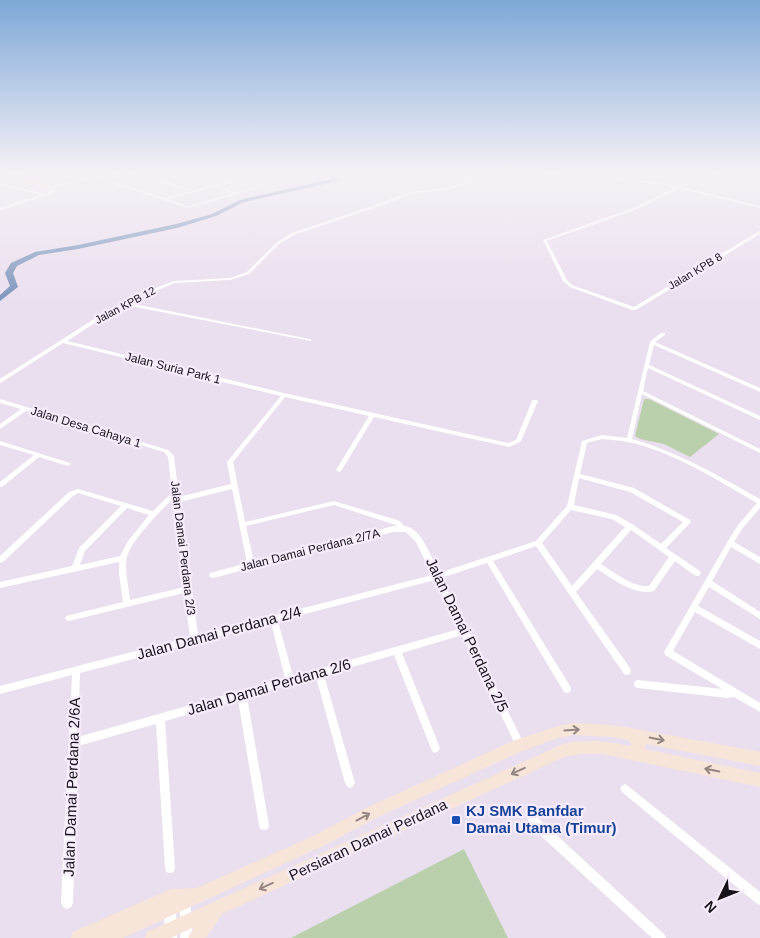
<svg xmlns="http://www.w3.org/2000/svg" width="760" height="938" font-family="Helvetica,sans-serif">
<style>
.green{fill:#bad0ad}
.lines{fill:none;stroke-linecap:round;stroke-linejoin:round}
.river{fill:#7c95bc;fill-rule:evenodd}
.street{fill:#fff;fill-rule:evenodd}
.secondary{fill:#f8e5d9;fill-rule:evenodd}
.oneway{stroke:#938682}
.transit-dot{fill:#1a4fb4;stroke:#f7ecfc;stroke-width:2}
.labels{text-anchor:middle;stroke-width:4.5;stroke-linejoin:round;paint-order:stroke}
.far-street-label{font-size:11px;fill:#171318;stroke:#f7ecfc}
.street-label{font-size:12px;fill:#171318;stroke:#f7ecfc}
.near-street-label{font-size:15px;fill:#171318;stroke:#f7ecfc}
.near-transit-label{font-size:15px;font-weight:bold;fill:#164399;stroke:#f7ecfc;text-anchor:start}
</style>
<rect width="100%" height="100%" fill="#eadfee"/>
<!-- green -->
<g class="green">
<polygon points="644,399 649,399 719,434 690,457 664,444 640,439 635,436"/>
<polygon points="464,849 508,938 291,938"/>
</g>
<g class="lines">
<!-- river -->
<polygon class="river" points="334,171 340,171 335,176 338,181 244,202 216,216 177,228 78,249 39,255 17,266 13,273 18,287 0,301 0,295 10,286 5,273 11,263 35,252 78,245 176,224 212,214 240,200 332,179 329,176"/>
<!-- street -->
<g class="street">
<polygon points="13,171 16,171 61,182 59,183 13,172"/>
<path d="M119,171H123L99,177L165,198L191,191L127,172V171H130L159,180L192,171H195V172L162,180L194,190L239,178L265,186L188,208L96,178L50,188L54,191L53,194L0,210V208L41,195L0,185V183L44,194L50,192L47,187ZM239,180L260,186L236,193L220,185ZM217,186L232,194L188,206L168,199Z"/>
<path d="M475,171H477L469,182L461,186L447,190L411,194L383,205L294,235L279,244L249,274L230,280L175,283L148,294L129,303L309,339H311V341L125,305L117,309L67,341L284,393L508,443L516,440L532,401L533,400H537L538,401L521,441L520,442L509,447L374,417L341,471L339,472L336,470L369,416L285,397L233,462L245,522L334,501L400,521L404,526C421,526 432,559 439,573L536,541L567,506L582,441L602,435L627,438L650,342L661,333H665V335L655,342L760,388V392L758,391L654,345L649,365L760,416V420L648,368L643,391L760,449V453L642,394L632,439C678,452 719,476 760,499V508L742,529L734,542L760,557V564L731,547L712,581L760,612V619L709,587L698,606L760,641V649L695,612L673,651L760,703V712L734,697L727,698L638,688L635,687L634,684L635,681L638,680L722,689L665,655L664,652L728,541L738,525L757,503C717,480 660,443 613,440C610,440 605,439 602,439C597,440 591,442 587,443L580,474L634,488L690,520L691,522L666,548L700,571L701,573L700,575L697,576L694,575L675,561L654,591C634,596 613,579 597,569L576,592L630,668L631,671L630,674L627,675L624,674L536,546L493,561L570,686L571,689L570,692L567,693L564,692L487,563L441,578L467,628L468,629L469,632L523,742L525,745L523,748L520,750L517,748L462,635L402,653L440,748L438,751L435,753L432,751L394,655L324,675L355,783L353,786L350,788L347,786L345,783L316,677L247,697L269,825L268,829L264,830L260,829L259,825L238,700L165,721L175,868L174,872L170,873L166,872L165,868L156,724L78,746L73,903L71,907L67,909L63,907L61,903L72,675L0,694V686L190,637L184,593L69,621L66,620L65,618L66,616L123,602L119,574V562L0,588V582L72,566L79,548L121,506L78,493L73,496L3,562L0,563V556L69,492L78,489L153,511L161,503L172,493L168,457L164,452L26,411L0,429V424L21,409L0,403V399L168,450L174,456L179,497L231,484L227,462L281,396L63,343L2,382L0,383V379L113,307L144,292L174,281L230,278L247,272L277,242L292,233L381,203L409,192L447,188L459,184L467,180ZM579,478L630,492L683,522L661,544L632,524L616,515L574,505ZM232,489L247,563L210,573L209,575L210,577L213,578L393,532H406L416,542L432,575L198,635L180,502ZM173,499L184,587L130,600C129,587 124,569 127,557C130,542 161,510 173,499ZM334,505L396,525L397,526H393L254,562L246,526ZM127,508L149,515L128,541L120,556L80,565L85,551ZM571,510L612,519L625,527L572,586L542,543ZM631,530L669,557L649,586C632,587 615,573 601,564ZM435,580L459,629L293,676L278,621ZM271,623L285,678L78,737L80,673Z"/>
<polygon points="541,171 664,183 679,187 712,171 715,171 682,187 760,206 760,208 679,189 635,210 547,241 567,280 572,285 634,307 759,231 760,231 760,234 636,310 632,310 570,287 563,281 543,240 633,208 676,188 664,185 542,172"/>
<polygon points="0,441 70,463 71,464 68,466 39,457 2,487 0,487 0,482 34,455 0,445"/>
<polygon points="625,784 628,786 760,892 760,905 756,903 622,792 620,789 622,786"/>
<polygon points="533,816 537,817 664,934 666,938 652,938 529,825 528,821 529,817"/>
<path d="M184,896L188,898C193,911 192,925 192,938H180L181,922L178,902L180,898Z"/>
<polygon points="170,903 174,905 176,909 177,938 165,938 164,909 166,905"/>
</g>
<!-- secondary -->
<g class="secondary">
<polygon points="0,173 51,185 51,186 48,189 0,178 0,176 43,186 0,175"/>
<path d="M574,723L612,725L631,728L760,752V766L646,744L645,749L760,773V787L602,754H581L564,757L222,914L206,938H188L194,927L171,938H145L147,932L563,744C588,739 604,741 628,746L632,745L628,740L612,737L574,735L558,738L522,751L376,818L325,845L123,938H71L73,932L171,889L197,888L315,835L366,808L515,740L558,726Z"/>
</g>
</g>
<!-- one-way arrows -->
<defs><path id="oneway-shaft" d="M-6 0H5M1.5-3L5.5 0L1.5 3" fill="none" stroke-width="1.6" stroke-linecap="round" stroke-linejoin="round" transform="scale(1.25)"/></defs>
<g class="oneway">
<use href="#oneway-shaft" transform="translate(572 730) rotate(-4)"/>
<use href="#oneway-shaft" transform="translate(657 739) rotate(11)"/>
<use href="#oneway-shaft" transform="translate(712 770) rotate(-168)"/>
<use href="#oneway-shaft" transform="translate(518 771) rotate(155)"/>
<use href="#oneway-shaft" transform="translate(363 817) rotate(-28)"/>
<use href="#oneway-shaft" transform="translate(266 886) rotate(155)"/>
</g>
<!-- sky -->
<linearGradient id="sky" x2="0" y2="1"><stop stop-color="#7da8d6"/><stop offset="0.57" stop-color="#f6f1f7"/><stop offset="1" stop-color="#f6f1f7" stop-opacity="0"/></linearGradient>
<rect width="760" height="302" fill="url(#sky)"/>
<!-- markers -->
<rect class="transit-dot" x="451" y="815" width="10" height="10" rx="2.5"/>
<g class="labels">
<!-- far-street labels -->
<g class="far-street-label">
<text transform="translate(695 271) rotate(-31)" y="4">Jalan KPB 8</text>
<text transform="translate(125 305) rotate(-28)" y="4">Jalan KPB 12</text>
</g>
<!-- street labels -->
<g class="street-label">
<text transform="translate(173 368) rotate(14)" y="4">Jalan Suria Park 1</text>
<text transform="translate(86 427) rotate(17)" y="4">Jalan Desa Cahaya 1</text>
<text transform="translate(183 548) rotate(83)" y="4">Jalan Damai Perdana 2/3</text>
<text transform="translate(310 550) rotate(-14)" y="4">Jalan Damai Perdana 2/7A</text>
</g>
<!-- near-street labels -->
<g class="near-street-label">
<text transform="translate(219 633) rotate(-15)" y="5">Jalan Damai Perdana 2/4</text>
<text transform="translate(467 635) rotate(64)" y="5">Jalan Damai Perdana 2/5</text>
<text transform="translate(269 687) rotate(-16)" y="5">Jalan Damai Perdana 2/6</text>
<text transform="translate(72 787) rotate(-88)" y="5">Jalan Damai Perdana 2/6A</text>
<text transform="translate(368 840) rotate(-25)" y="5">Persiaran Damai Perdana</text>
</g>
<!-- near-transit labels -->
<g class="near-transit-label">
<text x="466" y="816">KJ SMK Banfdar<tspan x="466" dy="17">Damai Utama (Timur)</tspan></text>
</g>
</g>
<!-- north arrow -->
<g transform="translate(720 898) rotate(227)" stroke="#f7ecfc" stroke-width="4" paint-order="stroke">
<path d="M0-4L9 19L0 12L-9 19Z" fill="#171318"/>
<text y="-8" font-size="14" font-weight="bold" text-anchor="middle" fill="#171318">N</text>
</g>
</svg>
